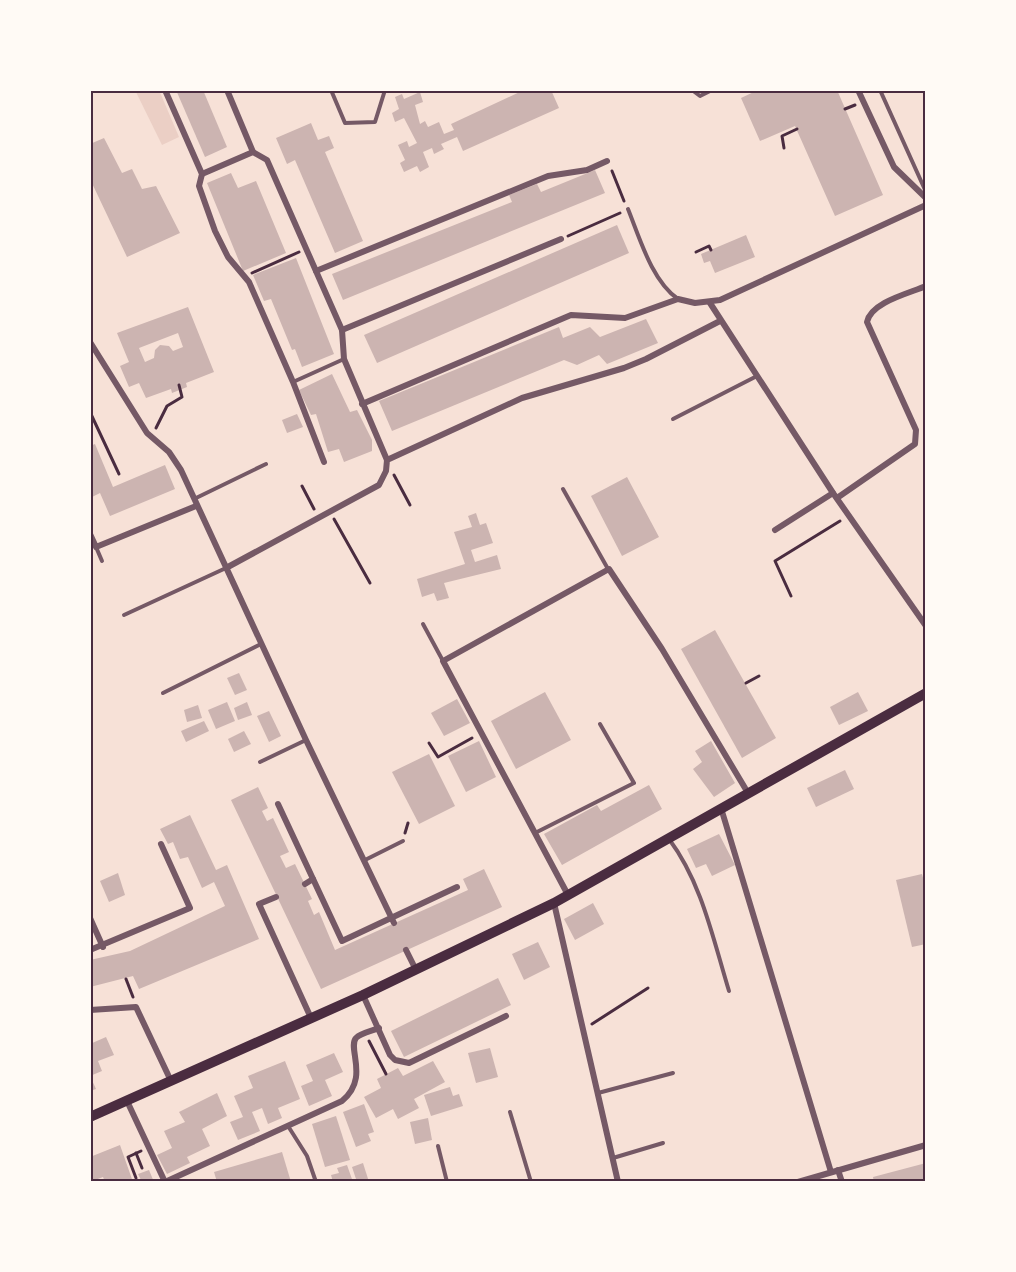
<svg xmlns="http://www.w3.org/2000/svg" width="1016" height="1272" font-family="Montserrat,sans-serif">
<style>
.green{fill:#ebcfc5}
.building{fill:#ccb4b1;fill-rule:evenodd}
.lines{fill:none;stroke-linecap:round;stroke-linejoin:round}
.path{stroke:#4a2c40;stroke-width:3}
.service{stroke:#755966;stroke-width:4}
.minor{stroke:#755966;stroke-width:6}
.secondary{stroke:#4a2c40;stroke-width:10}
.neatline{fill:none;stroke:#4a2c40;stroke-width:2}
</style>
<rect width="100%" height="100%" fill="#f7e1d7"/>
<!-- green -->
<polygon class="green" points="135,90 159,90 179,137 162,145"/>
<!-- building -->
<g class="building">
<polygon points="176,90 203,90 227,147 205,157"/>
<polygon points="524,90 551,90 559,108 463,151 457,137 441,144 444,149 434,154 432,148 423,152 429,167 420,172 417,166 404,172 400,163 405,160 398,145 407,141 409,147 417,143 404,118 395,122 392,113 399,109 395,97 402,94 404,99 420,92 423,102 415,105 420,124 425,121 428,127 439,122 444,134 454,130 451,124"/>
<polygon points="758,90 837,90 883,195 835,216 795,126 760,141 741,98"/>
<polygon points="311,123 318,140 329,136 334,148 325,152 363,241 335,253 295,160 287,164 276,138"/>
<polygon points="104,138 122,173 132,169 142,189 156,186 180,233 127,257 90,179 90,144"/>
<polygon points="595,170 605,193 343,300 332,274 512,202 509,195 537,184 541,192"/>
<polygon points="231,173 238,188 256,181 286,253 243,271 207,183"/>
<polygon points="617,225 629,253 377,363 364,335"/>
<polygon points="746,235 755,257 715,273 710,261 704,263 701,254"/>
<polygon points="296,258 334,354 302,367 295,349 292,350 271,299 264,301 253,275"/>
<path d="M188,307L214,372L186,383L187,387L172,393L171,389L146,398L139,383L129,387L120,366L129,362L117,333ZM178,333L183,347L173,351L169,346L160,345L155,350L154,358L145,362L139,348Z"/>
<polygon points="646,319 658,343 607,364 599,355 577,365 564,360 392,431 379,401 559,327 563,338 590,327 600,337"/>
<polygon points="332,374 350,412 357,410 372,440 372,451 344,462 339,449 328,452 316,414 311,415 299,390"/>
<polygon points="297,414 303,427 287,433 282,420"/>
<polygon points="95,444 113,487 165,465 175,489 110,516 100,493 90,498 90,446"/>
<polygon points="627,477 659,537 622,556 591,496"/>
<polygon points="476,513 480,525 486,523 493,543 471,550 475,562 497,555 501,569 444,583 449,598 437,601 434,593 422,597 417,579 465,564 454,532 472,527 468,516"/>
<polygon points="715,630 776,738 742,758 681,649"/>
<polygon points="239,673 247,690 235,695 227,678"/>
<polygon points="545,692 571,740 516,769 491,721"/>
<polygon points="858,692 868,711 839,725 830,707"/>
<polygon points="457,699 470,723 444,736 431,713"/>
<polygon points="227,702 235,721 216,729 208,710"/>
<polygon points="247,702 252,715 238,720 234,708"/>
<polygon points="198,705 202,718 187,722 184,710"/>
<polygon points="269,711 281,736 269,742 257,716"/>
<polygon points="204,721 209,731 186,742 181,731"/>
<polygon points="244,731 251,744 234,752 228,739"/>
<polygon points="479,741 496,777 466,792 448,756"/>
<polygon points="711,741 735,783 714,797 693,769 702,762 695,751"/>
<polygon points="429,754 455,806 419,824 392,772"/>
<polygon points="845,770 854,789 816,807 807,788"/>
<polygon points="649,785 662,809 562,865 544,834 597,805 601,811"/>
<polygon points="258,787 268,808 262,811 267,821 273,818 289,852 280,856 286,868 295,864 312,899 308,901 314,915 319,912 335,950 468,890 463,879 484,869 502,907 321,989 231,800"/>
<polygon points="190,815 216,870 227,865 259,939 139,989 133,976 90,987 90,960 130,951 225,906 214,882 202,888 188,857 180,859 173,842 168,844 160,829"/>
<polygon points="719,834 735,865 712,876 706,864 696,868 687,849"/>
<polygon points="118,873 125,895 109,902 100,881"/>
<polygon points="922,874 926,889 926,944 912,947 896,880"/>
<polygon points="593,903 604,924 575,940 564,919"/>
<polygon points="538,942 550,967 524,980 512,954"/>
<polygon points="498,978 511,1005 404,1057 391,1031"/>
<polygon points="106,1037 114,1055 98,1061 102,1071 90,1076 96,1089 90,1091 90,1044"/>
<polygon points="490,1048 498,1077 476,1083 468,1053"/>
<polygon points="334,1053 343,1072 325,1080 332,1096 309,1106 301,1086 313,1081 306,1065"/>
<polygon points="285,1061 300,1099 278,1108 282,1118 268,1124 262,1108 252,1112 260,1131 238,1140 230,1122 243,1117 234,1096 253,1088 248,1076"/>
<polygon points="433,1061 445,1082 414,1099 419,1108 398,1119 393,1109 376,1118 364,1097 381,1088 377,1079 398,1068 403,1076"/>
<polygon points="450,1087 453,1096 459,1094 463,1106 431,1116 424,1095"/>
<polygon points="217,1093 227,1116 202,1129 210,1146 187,1157 190,1163 167,1174 157,1155 172,1148 164,1131 185,1122 179,1112"/>
<polygon points="364,1104 374,1132 368,1134 371,1141 356,1147 343,1112"/>
<polygon points="336,1116 350,1160 325,1167 312,1124"/>
<polygon points="428,1118 432,1140 415,1144 410,1122"/>
<polygon points="120,1145 133,1182 105,1182 103,1177 90,1182 90,1157"/>
<polygon points="282,1152 291,1182 217,1182 214,1172"/>
<polygon points="363,1163 369,1182 357,1182 352,1167"/>
<polygon points="926,1163 926,1182 874,1182 873,1177"/>
<polygon points="347,1165 353,1182 333,1182 331,1175 339,1173 337,1168"/>
<polygon points="149,1170 154,1182 142,1182 138,1174"/>
</g>
<g class="lines">
<!-- path -->
<g class="path">
<polyline points="845,109 855,105"/>
<polyline points="784,148 782,136 797,129"/>
<polyline points="612,171 624,201"/>
<polyline points="568,236 620,213"/>
<polyline points="696,252 709,246 711,250"/>
<polyline points="252,273 299,252"/>
<polyline points="90,412 119,474"/>
<polyline points="156,428 167,406 182,397 179,385"/>
<polyline points="394,475 410,505"/>
<polyline points="302,486 314,509"/>
<polyline points="334,519 370,583"/>
<polyline points="791,596 775,561 840,521"/>
<polyline points="746,683 759,676"/>
<polyline points="429,743 438,757 472,738"/>
<polyline points="405,833 408,823"/>
<polyline points="126,979 133,997"/>
<polyline points="592,1024 648,988"/>
<polyline points="369,1041 386,1074"/>
<polyline points="136,1153 142,1168"/>
<polyline points="136,1178 128,1157 141,1151"/>
</g>
<!-- service -->
<g class="service">
<polyline points="331,90 345,123 375,122 385,90"/>
<polyline points="692,90 700,96 712,90"/>
<polyline points="880,90 926,192"/>
<path d="M628,209C640,239 652,281 678,299"/>
<polyline points="293,382 344,359"/>
<polyline points="673,419 757,376"/>
<polyline points="563,489 608,569"/>
<polyline points="194,499 266,464"/>
<polyline points="96,547 102,561"/>
<polyline points="124,615 226,568"/>
<polyline points="423,624 443,661"/>
<polyline points="163,693 261,644"/>
<polyline points="260,762 306,740"/>
<polyline points="535,833 634,783 600,724"/>
<path d="M669,839C702,883 713,939 729,991"/>
<polyline points="365,860 403,841"/>
<polyline points="598,1093 673,1073"/>
<polyline points="510,1112 531,1182"/>
<polyline points="288,1126 307,1156 316,1182"/>
<polyline points="438,1146 447,1182"/>
<polyline points="613,1158 663,1143"/>
</g>
<!-- minor -->
<g class="minor">
<polyline points="165,90 202,174 199,186 215,231 228,257 249,282 293,382 324,462"/>
<polyline points="227,90 253,152 267,160 342,330 344,359 387,460"/>
<polyline points="858,90 894,167 926,198"/>
<polyline points="202,174 253,152"/>
<polyline points="316,271 548,176 587,170 607,161"/>
<polyline points="710,303 833,493 926,626"/>
<polyline points="342,330 561,239"/>
<polyline points="90,342 147,433 169,452 181,470 306,740 394,923"/>
<polyline points="362,404 571,315 625,318 678,299 695,303 720,300 926,205"/>
<path d="M837,498L915,444L916,430L867,322C871,302 910,293 926,286"/>
<polyline points="775,530 833,493"/>
<polyline points="90,534 96,547 196,506"/>
<polyline points="226,568 379,485 386,471 387,460 522,398 624,368 646,359 720,321"/>
<polyline points="278,804 342,941 457,887"/>
<polyline points="721,808 831,1172"/>
<polyline points="305,884 313,879"/>
<polyline points="568,895 443,661 609,569 662,649 748,793"/>
<polyline points="276,897 259,904 311,1018"/>
<polyline points="554,903 618,1182"/>
<polyline points="90,918 103,947"/>
<polyline points="90,950 190,908 161,844"/>
<polyline points="406,950 416,970"/>
<polyline points="363,995 390,1055 395,1060 409,1063 506,1016"/>
<polyline points="90,1010 136,1007 171,1081"/>
<path d="M127,1101L165,1182L342,1101C370,1078 347,1048 356,1038C361,1033 372,1031 379,1028"/>
<polyline points="838,1170 842,1182"/>
<polyline points="798,1182 926,1145"/>
</g>
<!-- secondary -->
<polyline class="secondary" points="90,1117 363,995 554,903 926,693"/>
</g>
<!-- border -->
<rect width="1016" height="1272" fill="none" stroke="#fffaf5" stroke-width="183"/>
<rect x="92" y="92" width="832" height="1088" class="neatline"/>
</svg>
